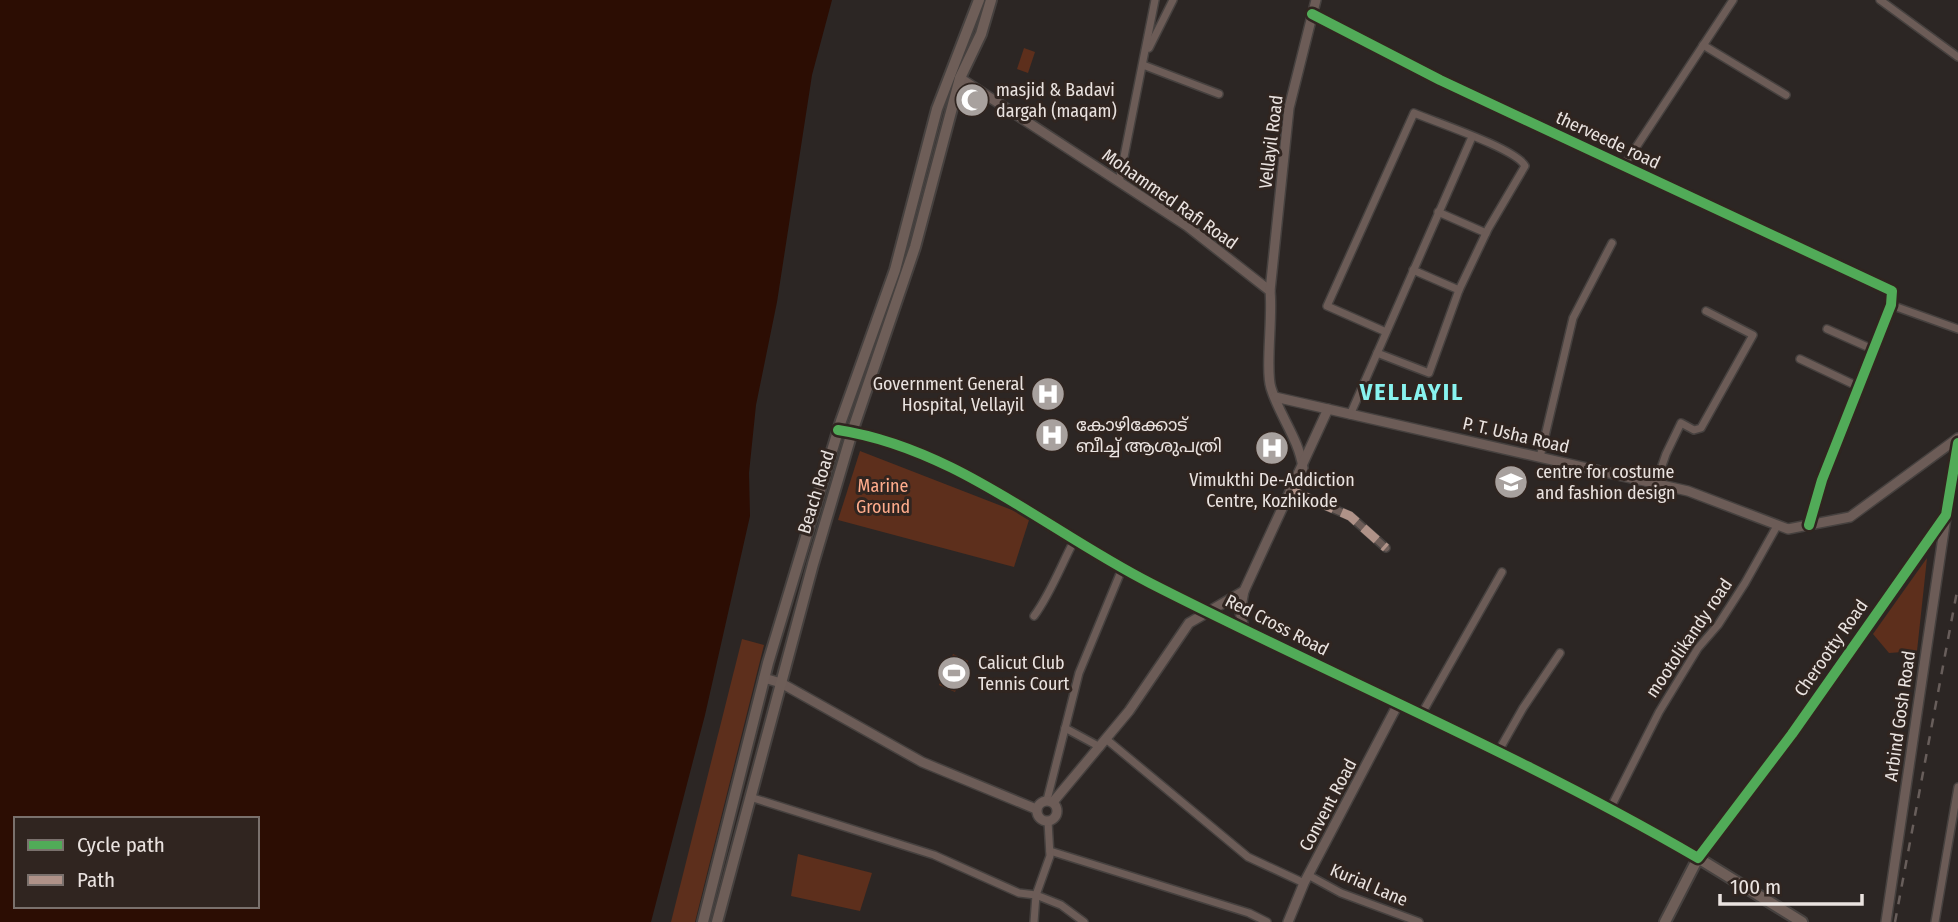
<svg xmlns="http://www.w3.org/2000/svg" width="1958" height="922" font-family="'Fira Sans Condensed','Noto Sans Malayalam',sans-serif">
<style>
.green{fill:#5d2f1c}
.water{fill:#2c0d03;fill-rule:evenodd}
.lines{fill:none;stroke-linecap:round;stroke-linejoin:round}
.minor-casing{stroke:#46413f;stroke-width:10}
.tertiary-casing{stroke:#46413f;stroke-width:12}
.secondary-casing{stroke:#46413f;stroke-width:14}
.minor{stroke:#6c5c57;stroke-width:7}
.tertiary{stroke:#6c5c57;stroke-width:9}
.secondary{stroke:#6e5e58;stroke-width:10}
.rail{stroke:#685e5b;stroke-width:2.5;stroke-dasharray:9 9;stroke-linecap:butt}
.quiet{stroke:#af9288;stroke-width:9;stroke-dasharray:18 9;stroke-linecap:butt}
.cycleway-casing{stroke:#302520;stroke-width:15}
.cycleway{stroke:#51ab58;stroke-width:10}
.labels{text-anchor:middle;stroke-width:6;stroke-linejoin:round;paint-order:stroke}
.poi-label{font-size:18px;fill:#eae3e0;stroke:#302520;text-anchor:start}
.street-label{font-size:18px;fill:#eae3e0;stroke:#302520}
.park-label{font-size:18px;fill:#ffac8c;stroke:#302520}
.district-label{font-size:24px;font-weight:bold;letter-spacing:2px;fill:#88f3ef;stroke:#302520}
</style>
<rect width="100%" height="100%" fill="#2c2624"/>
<!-- green -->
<g class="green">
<polygon points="1024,48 1035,52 1028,73 1017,69"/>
<polygon points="860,451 1030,517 1014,567 838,520"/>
<polygon points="1927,558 1917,651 1889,653 1873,634"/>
<polygon points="742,639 764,645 695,922 671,922"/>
<polygon points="953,654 968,661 955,692 939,685"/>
<polygon points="798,854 872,873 860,911 791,896"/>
</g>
<!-- water -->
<path class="water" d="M0,0H832L812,75L777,302L756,405L749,473L750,516L705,715L651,922H0ZM16,819H257V906H16Z"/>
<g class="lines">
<!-- minor casing -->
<g class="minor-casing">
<g id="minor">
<polyline points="1880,0 1958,57"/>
<polyline points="1312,14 1440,80 1892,291 1891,305 1822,480 1809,525"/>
<polyline points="1703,45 1786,95"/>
<polyline points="1149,48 1173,0"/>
<polyline points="1143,65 1219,94"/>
<polyline points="1623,167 1733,0"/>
<polyline points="1119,182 1155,0"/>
<polyline points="1438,212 1486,233"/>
<polyline points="1891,305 1958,329"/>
<polyline points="1827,329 1872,349"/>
<path d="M1386,332L1327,306L1414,113C1435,122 1517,149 1525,166L1488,229L1459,290L1413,270"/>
<polyline points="1377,353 1429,373 1459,290"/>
<polyline points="1800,359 1859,387"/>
<polyline points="1350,415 1472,137"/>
<polyline points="1540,457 1573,318 1612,243"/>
<polyline points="1656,483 1666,454 1681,423 1694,430 1701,428 1753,335 1706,311"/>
<polyline points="1292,491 1350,516 1386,548"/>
<path d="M1034,616C1051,593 1061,565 1075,539"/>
<polyline points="1421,715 1502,572"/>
<polyline points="1065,728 1100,747"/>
<polyline points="1106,739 1248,857 1304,883"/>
<polyline points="1498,752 1523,708 1560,653"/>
<polyline points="750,797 934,855 1019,893 1036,895 1061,905 1084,922"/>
<polyline points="1047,800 1079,673 1122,569"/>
<polyline points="1611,807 1659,712 1698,648 1718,625 1745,583 1777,526"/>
<polyline points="1050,851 1249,913 1267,922"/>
<polyline points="1308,875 1341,893 1419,922"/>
<polyline points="1034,922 1036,895 1050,856 1048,821"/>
<polyline points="1935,922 1958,787"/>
</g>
</g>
<!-- tertiary casing -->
<g class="tertiary-casing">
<g id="tertiary">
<path d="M960,78L1187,226L1270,291C1273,316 1265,370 1271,388C1279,415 1299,439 1303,468"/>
<polyline points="1270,291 1289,108 1316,0"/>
<polyline points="1275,397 1688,491 1788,529 1850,517 1958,438"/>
<path d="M838,430C955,448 1048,531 1150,583C1332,676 1522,755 1698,858L1792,734L1946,515L1958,443"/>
<polyline points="1244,628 1240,612 1244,591"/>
<polyline points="764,678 781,683 922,762 1036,809"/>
<circle cx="1047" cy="811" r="10"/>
<polyline points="1053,802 1129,711 1189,623 1244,591 1328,409"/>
<polyline points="1288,922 1304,883 1398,704"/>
<polyline points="1886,922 1946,517"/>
</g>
</g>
<!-- secondary casing -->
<g class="secondary-casing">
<g id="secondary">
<polyline points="703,922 768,663 841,421 895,270 937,109 979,0"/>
<polyline points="717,922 813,564 852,432 915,247 960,78 981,34 991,0"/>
<polyline points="1665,922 1698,858 1802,922"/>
</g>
</g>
<!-- minor -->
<use href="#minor" class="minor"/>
<!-- tertiary -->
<use href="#tertiary" class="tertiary"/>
<!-- secondary -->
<use href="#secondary" class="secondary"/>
<!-- rail -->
<polyline class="rail" points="1895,922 1958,586"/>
<!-- quiet -->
<polyline class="quiet" points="1292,491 1350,516 1386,548"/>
<!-- cycleway casing -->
<g class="cycleway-casing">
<g id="cycleway">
<polyline points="1312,14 1440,80 1892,291 1891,305 1822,480 1809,525"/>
<path d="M838,430C955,448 1048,531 1150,583C1332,676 1522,755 1698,858L1792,734L1946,515L1958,443"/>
</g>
</g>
<!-- cycleway -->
<use href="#cycleway" class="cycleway"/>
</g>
<!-- icons -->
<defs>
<g id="mosque-disc" transform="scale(1.75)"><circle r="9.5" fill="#a8a19e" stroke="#302520"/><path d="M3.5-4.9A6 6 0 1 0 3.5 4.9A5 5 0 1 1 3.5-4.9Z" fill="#fff"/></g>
<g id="hospital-disc" transform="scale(1.75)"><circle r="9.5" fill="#a8a19e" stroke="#302520"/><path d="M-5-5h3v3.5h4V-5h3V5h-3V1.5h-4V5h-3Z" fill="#fff"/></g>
<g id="university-disc" transform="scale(1.75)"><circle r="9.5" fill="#a8a19e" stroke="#302520"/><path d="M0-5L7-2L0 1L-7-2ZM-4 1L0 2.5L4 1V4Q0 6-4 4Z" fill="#fff"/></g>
<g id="stadium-disc" transform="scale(1.75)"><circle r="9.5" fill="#a8a19e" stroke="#302520"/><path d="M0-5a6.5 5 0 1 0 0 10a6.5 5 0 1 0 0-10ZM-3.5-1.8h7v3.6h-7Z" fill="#fff"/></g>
</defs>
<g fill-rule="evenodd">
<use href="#mosque-disc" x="972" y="100"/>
<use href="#hospital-disc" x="1048" y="394"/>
<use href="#hospital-disc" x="1052" y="435"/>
<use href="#hospital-disc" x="1272" y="448"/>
<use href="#university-disc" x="1511" y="482"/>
<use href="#stadium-disc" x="954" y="673"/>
</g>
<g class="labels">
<!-- poi labels -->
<g class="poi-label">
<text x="996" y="96">masjid &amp; Badavi<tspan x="996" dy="21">dargah (maqam)</tspan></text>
<text x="1024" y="390" text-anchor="end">Government General<tspan x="1024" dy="21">Hospital, Vellayil</tspan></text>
<text x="1076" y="431">കോഴിക്കോട്<tspan x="1076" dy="21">ബീച്ച് ആശുപത്രി</tspan></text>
<text x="1536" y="478">centre for costume<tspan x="1536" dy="21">and fashion design</tspan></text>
<text x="1272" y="486" text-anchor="middle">Vimukthi De-Addiction<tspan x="1272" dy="21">Centre, Kozhikode</tspan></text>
<text x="978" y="669">Calicut Club<tspan x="978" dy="21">Tennis Court</tspan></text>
</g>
<!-- street labels -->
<g class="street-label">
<text transform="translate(1608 140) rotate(25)" y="6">therveede road</text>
<text transform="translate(1271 142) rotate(-83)" y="6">Vellayil Road</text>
<text transform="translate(1170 199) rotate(35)" y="6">Mohammed Rafi Road</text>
<text transform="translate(1516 435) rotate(13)" y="6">P. T. Usha Road</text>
<text transform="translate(816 492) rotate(-73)" y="6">Beach Road</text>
<text transform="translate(1277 625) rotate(27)" y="6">Red Cross Road</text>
<text transform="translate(1689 638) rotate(-56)" y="6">mootolikandy road</text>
<text transform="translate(1831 648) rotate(-55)" y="6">Cherootty Road</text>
<text transform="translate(1900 716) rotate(-82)" y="6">Arbind Gosh Road</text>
<text transform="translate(1328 805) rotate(-62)" y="6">Convent Road</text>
<text transform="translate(1369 885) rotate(23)" y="6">Kurial Lane</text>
</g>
<!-- park labels -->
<g class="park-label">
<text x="883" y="492">Marine<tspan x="883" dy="21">Ground</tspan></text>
</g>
<!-- district labels -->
<g class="district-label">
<text x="1412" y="400">VELLAYIL</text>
</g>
</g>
<!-- legend -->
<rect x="14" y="817" width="245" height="91" fill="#302520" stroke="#7a716d" stroke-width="2"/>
<rect x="28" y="840" width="35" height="10" fill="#51ab58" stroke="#7a716d" stroke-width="2"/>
<text x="77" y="852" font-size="21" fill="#eae3e0">Cycle path</text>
<rect x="28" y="875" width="35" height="10" fill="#af9288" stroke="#7a716d" stroke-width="2"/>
<text x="77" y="887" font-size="21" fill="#eae3e0">Path</text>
<!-- scale -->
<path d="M1720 894v10h142v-10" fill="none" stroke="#eae3e0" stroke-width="3.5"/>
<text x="1730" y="894" font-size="21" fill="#eae3e0" stroke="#302520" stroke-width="5" paint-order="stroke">100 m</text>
</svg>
